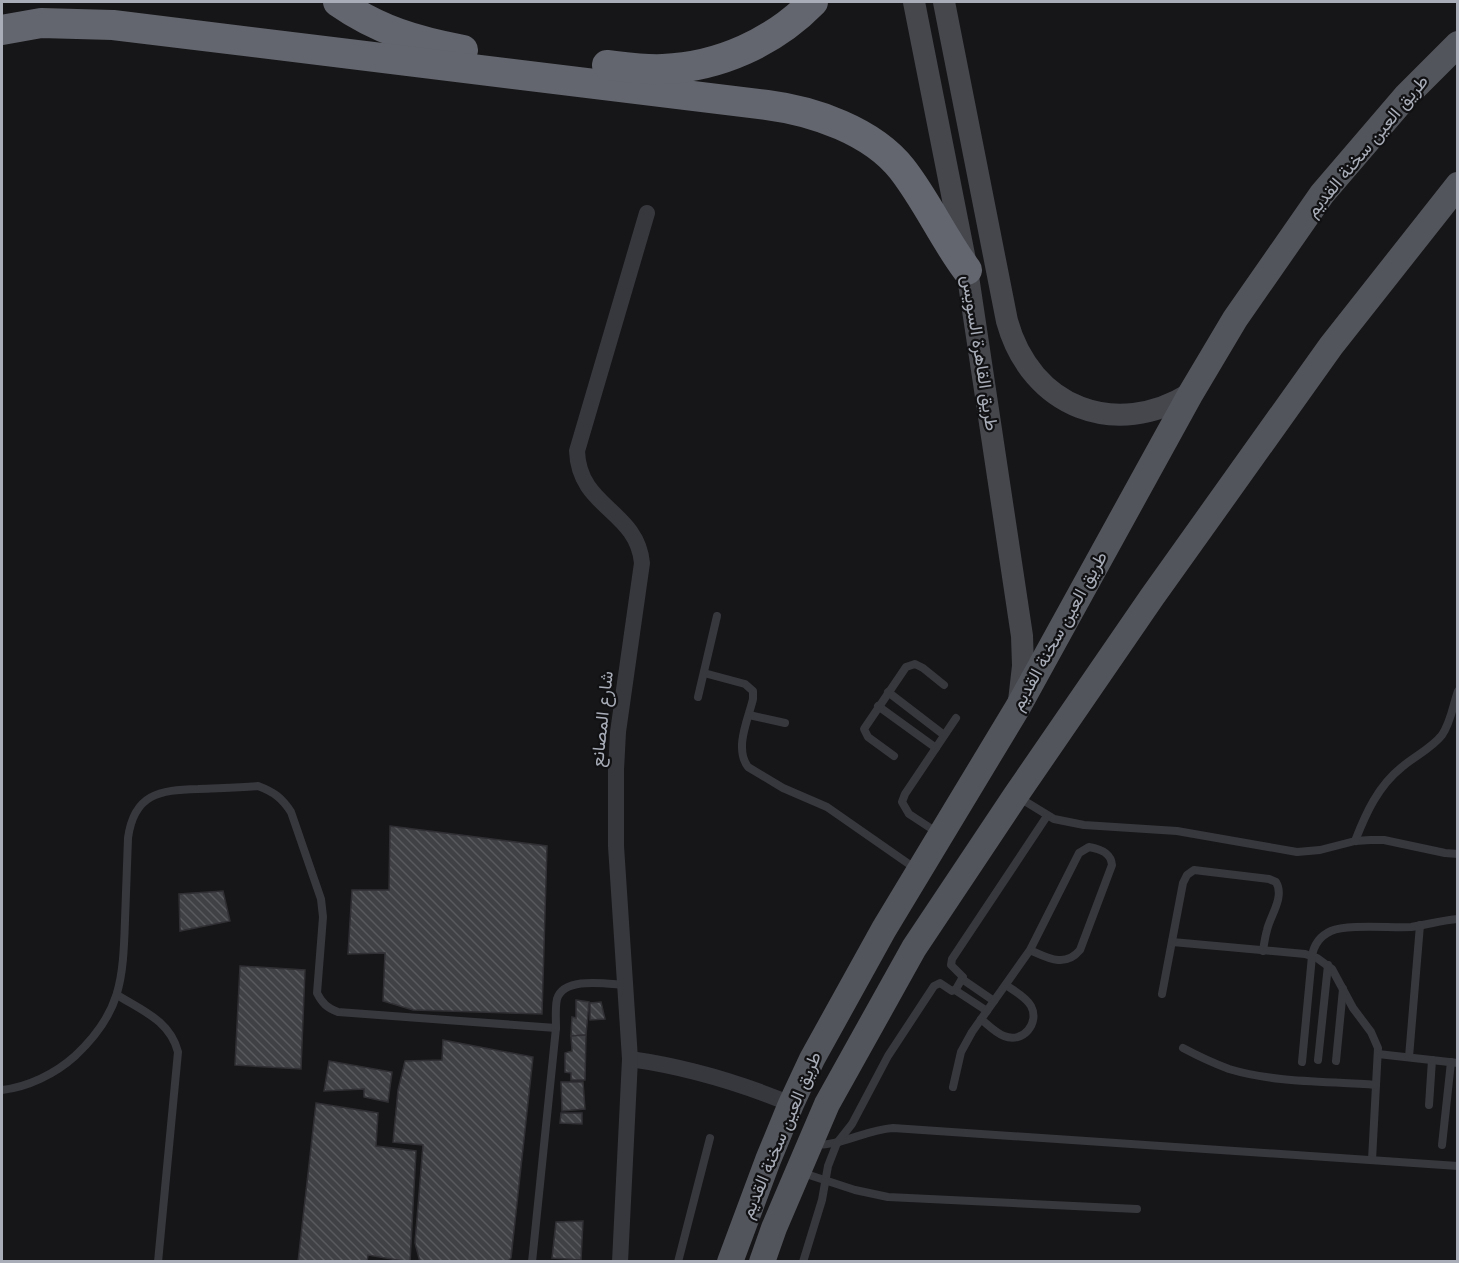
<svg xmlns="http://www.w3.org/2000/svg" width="1459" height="1263" font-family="Mulish,Vazirmatn,sans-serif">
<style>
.building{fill:url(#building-back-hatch);stroke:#303034;stroke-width:1.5}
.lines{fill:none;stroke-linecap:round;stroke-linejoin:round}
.service{stroke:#37383d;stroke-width:8}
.minor{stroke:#37383d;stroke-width:16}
.secondary{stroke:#45474d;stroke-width:22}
.primary{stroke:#53555c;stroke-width:26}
.motorway{stroke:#63666e;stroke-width:30}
.labels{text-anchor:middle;stroke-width:4.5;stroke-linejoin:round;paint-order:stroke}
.street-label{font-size:18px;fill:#a8adb8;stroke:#111113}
</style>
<defs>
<pattern id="building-back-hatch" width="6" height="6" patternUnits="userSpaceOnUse" patternTransform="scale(1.5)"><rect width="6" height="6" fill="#404145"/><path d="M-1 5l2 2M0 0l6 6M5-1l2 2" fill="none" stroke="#595a5e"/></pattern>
</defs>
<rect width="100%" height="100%" fill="#161618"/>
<!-- building -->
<g class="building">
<polygon points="390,826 547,846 542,1014 413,1010 383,1001 385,953 348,954 352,890 389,890"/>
<polygon points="223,891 230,921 180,931 179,894"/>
<polygon points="240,966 305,970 301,1069 235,1065"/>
<polygon points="576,1000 589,1002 586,1035 571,1036 572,1017 576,1018"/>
<polygon points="601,1002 605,1019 590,1020 590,1003"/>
<polygon points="586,1035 585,1080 571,1080 571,1073 565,1072 565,1053 572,1051 571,1036"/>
<polygon points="443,1040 533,1057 511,1258 507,1262 420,1262 415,1243 423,1145 393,1142 398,1090 405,1061 442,1060"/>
<polygon points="329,1061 392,1072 388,1102 364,1097 364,1089 324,1091"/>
<polygon points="561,1082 583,1082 585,1109 562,1111"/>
<polygon points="316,1103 378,1113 376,1146 416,1151 410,1262 368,1255 367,1262 298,1262"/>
<polygon points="561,1113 582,1113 582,1124 560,1123"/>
<polygon points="583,1221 581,1260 552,1258 556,1222"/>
</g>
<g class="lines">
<!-- service -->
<g class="service">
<path d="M704,673L745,684L753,691V699C748,720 734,748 748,767L783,788L827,807L916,869"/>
<polyline points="888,692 944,735"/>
<polyline points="698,697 717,616"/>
<polyline points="878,706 936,748"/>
<polyline points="749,715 785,723"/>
<polyline points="894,756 868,737 864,729 906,667 915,664 923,668 944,685"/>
<polyline points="1018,797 1054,819 1084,825 1177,831 1297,852 1320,850 1355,841 1370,840 1384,840 1445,853 1458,854"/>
<polyline points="938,833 909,814 902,802 905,794 956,718"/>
<path d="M1355,841C1366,813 1378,786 1402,767C1415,756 1432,748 1442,735C1451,722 1453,705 1458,691"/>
<polyline points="1172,942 1305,954 1317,958 1332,969 1353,1008 1371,1032 1378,1048 1372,1160"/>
<polyline points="962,979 994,1001"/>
<polyline points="955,990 987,1011"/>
<path d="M1162,994L1183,883L1187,875L1194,870L1269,879L1276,882C1285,897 1270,916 1267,930C1265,937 1264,944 1263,951"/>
<path d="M117,995C143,1011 170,1021 178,1052L158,1262"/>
<path d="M981,1019C988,1025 996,1033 1004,1036C1023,1044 1040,1023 1031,1006C1026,997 1014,991 1006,985"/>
<path d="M1183,1048C1198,1056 1213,1063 1229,1069C1275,1083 1328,1081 1376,1085"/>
<polyline points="1378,1054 1458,1063"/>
<polyline points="1409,1057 1420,925"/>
<polyline points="1318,1060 1328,965"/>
<polyline points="1336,1061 1343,989"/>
<path d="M1302,1062L1312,956C1314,944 1320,936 1331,931C1347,924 1390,928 1411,927C1427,925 1442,920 1458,919"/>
<path d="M953,1087L961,1052L972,1032L1030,950L1079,853L1089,847C1101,849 1111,853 1112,865L1080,950C1065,968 1048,958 1030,950"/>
<path d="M2,1090C28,1087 55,1074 75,1056C121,1013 123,981 125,920C126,893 127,866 128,838C134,794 159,790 198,789C218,788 238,788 258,786C274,792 282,798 291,812L321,899L323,917L317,993C322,1003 327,1008 338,1012L556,1028"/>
<polyline points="1429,1105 1432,1060"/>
<path d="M814,1145C841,1146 865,1130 893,1128L1458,1166"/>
<polyline points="1442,1145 1451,1062"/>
<polyline points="800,1172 855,1190 888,1197 1137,1209"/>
<path d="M532,1262L556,1028C556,1019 555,1008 557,999C564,976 607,984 626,985"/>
<polyline points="678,1262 710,1138"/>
<polyline points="803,1262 822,1200 828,1166 837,1143 852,1124 888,1056 934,986 940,983 952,991 956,989 963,977 951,965 952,959 1047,816"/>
</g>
<!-- minor -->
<g class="minor">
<path d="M630,1059C687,1067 738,1082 791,1104"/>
<path d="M620,1262L630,1059L616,846V770L618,732L642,563C637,510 579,508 577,451L647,213"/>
</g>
<!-- secondary -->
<g class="secondary">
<polyline points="914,2 967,270 1022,636 1023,666 1019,701"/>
<path d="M944,2L1007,321C1031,408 1116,440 1191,393"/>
</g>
<!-- primary -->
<g class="primary">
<polyline points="730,1262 768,1160 791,1104 812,1059 884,929 1018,707 1191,393 1235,319 1322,194 1406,96 1458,44"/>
<polyline points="762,1262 774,1228 827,1104 914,948 1016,795 1152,597 1331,346 1458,185"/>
</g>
<!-- motorway -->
<g class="motorway">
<path d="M338,2C378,30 416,41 463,50"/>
<path d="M2,30L41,23L113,25L767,105C814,111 872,131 902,169C927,201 943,238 967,270"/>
<path d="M607,65C625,67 644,70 663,69C719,67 774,42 813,2"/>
</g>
</g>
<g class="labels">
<!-- street labels -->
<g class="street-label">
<text transform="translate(1367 146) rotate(-50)" y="6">طريق العين سخنة القديم</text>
<text transform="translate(980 353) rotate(81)" y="6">طريق القاهرة السويس</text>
<text transform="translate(1059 631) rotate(-61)" y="6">طريق العين سخنة القديم</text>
<text transform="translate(602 719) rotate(-84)" y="6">شارع المصانع</text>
<text transform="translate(781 1135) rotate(-67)" y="6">طريق العين سخنة القديم</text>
</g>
</g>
<!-- border -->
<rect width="1459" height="1263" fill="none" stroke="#a8adb8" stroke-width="6"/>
</svg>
